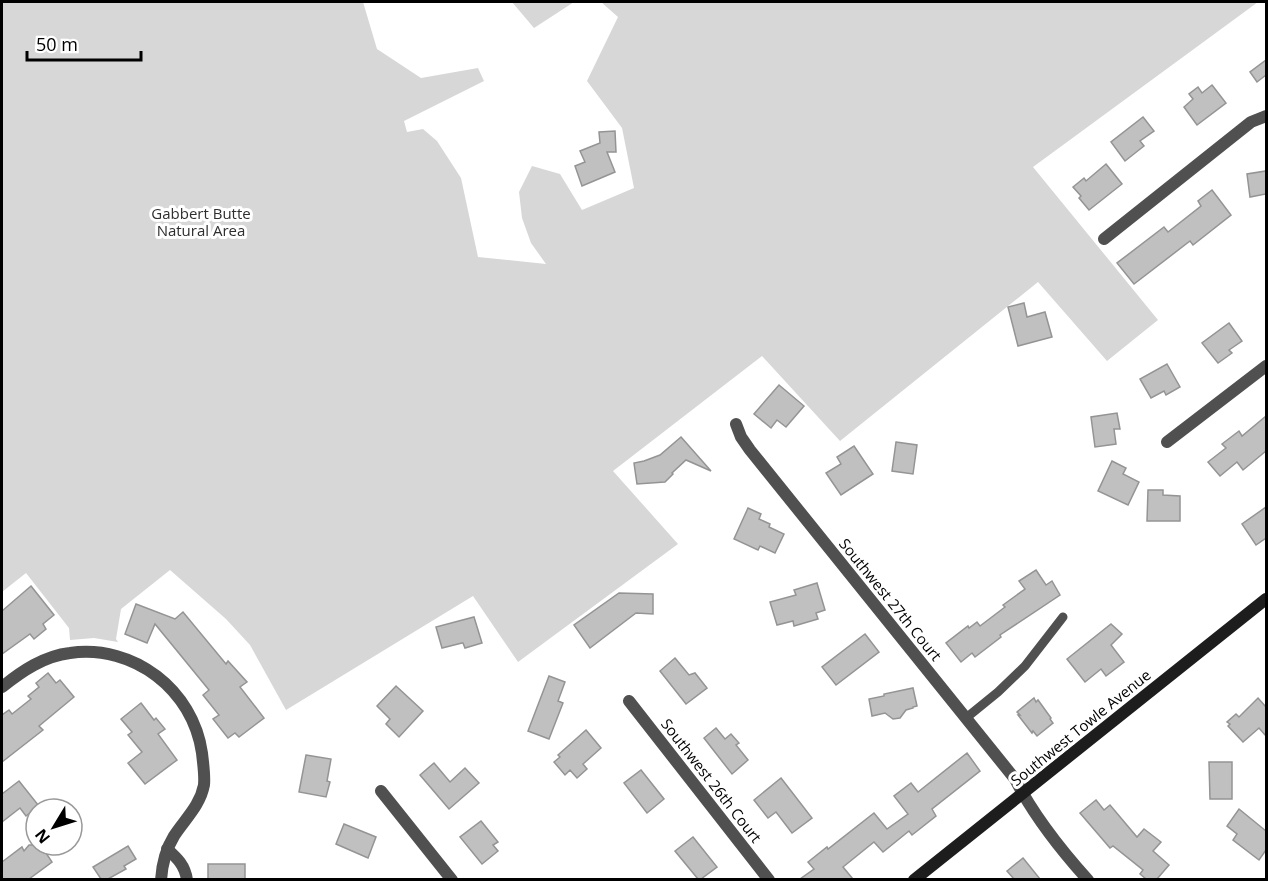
<svg xmlns="http://www.w3.org/2000/svg" width="1268" height="881" font-family="'Open Sans',sans-serif">
<style>
.green{fill:#d7d7d7}
.building{fill:#c0c0c0;stroke:#949494;stroke-width:1.5}
.lines{fill:none;stroke-linecap:round;stroke-linejoin:round}
.service{stroke:#505050;stroke-width:9}
.minor{stroke:#505050;stroke-width:12}
.secondary{stroke:#1d1d1d;stroke-width:12}
.labels{text-anchor:middle;stroke-width:6;stroke-linejoin:round;paint-order:stroke}
.park-label{font-size:15px;fill:#2e2e2e;stroke:#fff}
.street-label{font-size:15px;fill:#000;stroke:#fff}
</style>
<rect width="100%" height="100%" fill="#fff"/>
<!-- green -->
<g class="green">
<polygon points="2,2 363,2 377,49 421,78 478,68 484,81 404,121 407,132 423,129 437,141 461,178 478,257 546,264 531,243 522,218 519,192 532,166 560,174 582,210 634,188 622,128 587,81 618,17 601,2 1258,2 1033,167 1158,320 1107,361 1038,282 840,441 762,356 613,471 678,544 518,662 473,596 286,710 250,645 226,619 170,570 121,609 116,639 118,642 94,638 70,640 69,628 26,573 2,592"/>
<polygon points="512,2 574,2 534,28"/>
</g>
<!-- building -->
<g class="building">
<polygon points="1266,60 1266,75 1257,82 1250,72"/>
<polygon points="1212,85 1226,103 1197,125 1184,107 1193,99 1189,94 1198,87 1202,93"/>
<polygon points="1143,117 1154,131 1140,141 1144,146 1125,161 1111,142"/>
<polygon points="615,131 616,152 607,152 615,172 582,186 575,166 585,162 580,151 600,143 599,132"/>
<polygon points="1106,164 1122,184 1089,210 1079,198 1081,196 1073,187 1084,178 1086,181"/>
<polygon points="1266,171 1266,194 1250,197 1247,174"/>
<polygon points="1212,190 1231,215 1193,245 1190,241 1134,284 1117,263 1164,227 1168,232 1201,206 1198,201"/>
<polygon points="1024,303 1027,317 1045,312 1052,337 1018,346 1008,307"/>
<polygon points="1229,323 1242,341 1229,350 1232,353 1218,363 1202,343"/>
<polygon points="1167,364 1180,387 1166,395 1164,391 1151,398 1140,379"/>
<polygon points="779,385 804,406 786,427 777,420 771,428 754,414"/>
<polygon points="1117,413 1120,429 1114,429 1116,444 1095,447 1091,417"/>
<polygon points="1266,416 1266,451 1243,470 1237,462 1220,476 1208,462 1226,448 1222,444 1239,431 1242,436"/>
<polygon points="681,437 711,471 686,460 672,473 673,474 665,482 637,484 634,463 644,461 660,455"/>
<polygon points="896,442 917,445 913,474 892,471"/>
<polygon points="854,446 873,474 841,495 826,473 841,464 837,457"/>
<polygon points="1112,461 1126,468 1123,474 1139,482 1128,505 1098,491"/>
<polygon points="1148,490 1163,490 1163,495 1180,496 1180,521 1147,521"/>
<polygon points="1266,507 1266,538 1256,545 1242,524"/>
<polygon points="748,508 761,514 759,519 770,524 769,527 784,534 775,553 760,546 758,550 734,539"/>
<polygon points="1036,570 1046,585 1052,581 1060,595 1000,635 1001,637 975,657 972,653 961,662 946,643 968,626 969,628 977,622 980,626 1005,607 1003,605 1025,589 1019,581"/>
<polygon points="817,583 825,610 816,613 818,619 794,626 793,621 777,625 770,602 796,595 794,590"/>
<polygon points="31,586 54,615 43,624 46,629 34,639 30,634 2,654 2,611"/>
<polygon points="619,593 653,594 653,614 636,613 590,648 574,625"/>
<polygon points="136,604 175,619 183,612 226,664 228,661 247,682 240,687 264,718 239,737 235,733 228,738 213,719 219,715 203,695 209,690 155,624 147,643 125,634"/>
<polygon points="474,617 482,643 465,648 463,643 462,643 442,648 436,627"/>
<polygon points="1111,624 1122,634 1111,645 1124,662 1106,676 1101,669 1085,682 1067,659"/>
<polygon points="865,634 879,652 836,685 822,667"/>
<polygon points="675,658 689,675 695,673 707,688 686,704 660,671"/>
<polygon points="48,673 56,683 60,680 74,697 39,726 43,730 2,762 2,715 9,710 12,714 31,699 28,696 39,687 36,683"/>
<polygon points="549,676 565,682 558,701 563,703 549,739 528,731"/>
<polygon points="396,686 423,711 399,737 386,724 390,719 377,706"/>
<polygon points="913,688 917,706 913,707 913,708 906,710 900,718 893,719 885,713 872,716 869,699 884,696 884,694"/>
<polygon points="1034,698 1036,702 1038,700 1051,718 1050,719 1053,723 1037,736 1033,731 1032,733 1018,715 1020,715 1017,712"/>
<polygon points="1258,698 1266,707 1266,736 1259,728 1243,742 1228,726 1230,724 1227,722 1236,714 1239,717"/>
<polygon points="141,703 154,720 156,718 165,729 158,734 177,760 145,784 128,763 142,752 128,735 132,732 121,719"/>
<polygon points="716,728 725,739 731,734 739,743 736,745 748,760 732,774 704,738"/>
<polygon points="586,730 601,748 583,764 587,769 577,778 570,770 565,775 554,762 560,757 558,755"/>
<polygon points="967,753 980,771 932,809 936,816 912,835 909,831 883,852 874,842 843,867 853,879 800,879 814,869 808,862 827,847 828,849 874,813 887,829 908,814 894,796 911,783 918,792"/>
<polygon points="306,755 331,759 327,781 330,782 326,797 299,792"/>
<polygon points="1209,762 1232,762 1232,799 1210,799"/>
<polygon points="434,763 450,782 465,768 479,783 449,809 420,775"/>
<polygon points="641,770 664,799 647,813 624,783"/>
<polygon points="781,778 812,818 792,833 776,812 768,818 754,800"/>
<polygon points="19,781 39,806 26,816 20,808 2,822 2,794"/>
<polygon points="1096,800 1104,810 1110,805 1137,837 1144,829 1161,842 1153,851 1169,865 1157,879 1146,879 1140,874 1143,870 1113,846 1110,848 1080,813"/>
<polygon points="1239,809 1266,831 1266,850 1259,860 1233,840 1237,834 1227,826"/>
<polygon points="481,821 498,842 493,845 498,851 482,864 460,837"/>
<polygon points="344,824 376,837 368,858 336,844"/>
<polygon points="693,837 717,867 701,879 698,879 675,851"/>
<polygon points="29,845 52,845 46,853 52,862 29,879 2,879 2,862 22,847 24,851"/>
<polygon points="128,846 136,859 124,866 126,869 108,879 101,879 93,867"/>
<polygon points="1023,858 1040,879 1014,879 1007,871"/>
<rect x="208" y="864" width="37" height="15"/>
</g>
<g class="lines">
<!-- service -->
<polyline class="service" points="966,718 998,692 1025,666 1063,617"/>
<!-- minor -->
<g class="minor">
<polyline points="1104,239 1251,122 1266,116"/>
<path d="M736,424L741,437L750,450L1015,779C1034,816 1060,849 1088,880"/>
<polyline points="1167,442 1266,366"/>
<path d="M2,687C22,671 44,656 70,653C134,644 193,690 202,753C203,763 205,775 204,785C200,806 185,819 174,836C166,849 162,864 161,880"/>
<polyline points="629,701 769,880"/>
<polyline points="381,791 452,880"/>
<path d="M167,849C177,858 185,865 187,880"/>
</g>
<!-- secondary -->
<polyline class="secondary" points="914,880 1266,599"/>
</g>
<g class="labels">
<!-- park labels -->
<g class="park-label">
<text x="201" y="219">Gabbert Butte<tspan x="201" dy="17">Natural Area</tspan></text>
</g>
<!-- street labels -->
<g class="street-label">
<text transform="translate(890 600) rotate(51)" y="5">Southwest 27th Court</text>
<text transform="translate(1081 728) rotate(-39)" y="5">Southwest Towle Avenue</text>
<text transform="translate(711 781) rotate(52)" y="5">Southwest 26th Court</text>
</g>
</g>
<!-- border -->
<rect width="1268" height="881" fill="none" stroke="#000000" stroke-width="6"/>
<!-- north arrow -->
<g transform="translate(54 827) rotate(232)"><circle r="28" fill="#ffffff" stroke="#999999" stroke-width="1.5"/>
<path d="M0-4.5L10 22L0 15L-10 22Z" fill="#000000"/>
<text y="-9" font-size="16" font-weight="bold" text-anchor="middle" fill="#000000">N</text>
</g>
<!-- scale -->
<path d="M27 51v9h114v-9" fill="none" stroke="#000000" stroke-width="3"/>
<text x="36" y="51" font-size="18" fill="#000000" stroke="#ffffff" stroke-width="4.5" paint-order="stroke">50 m</text>
</svg>
